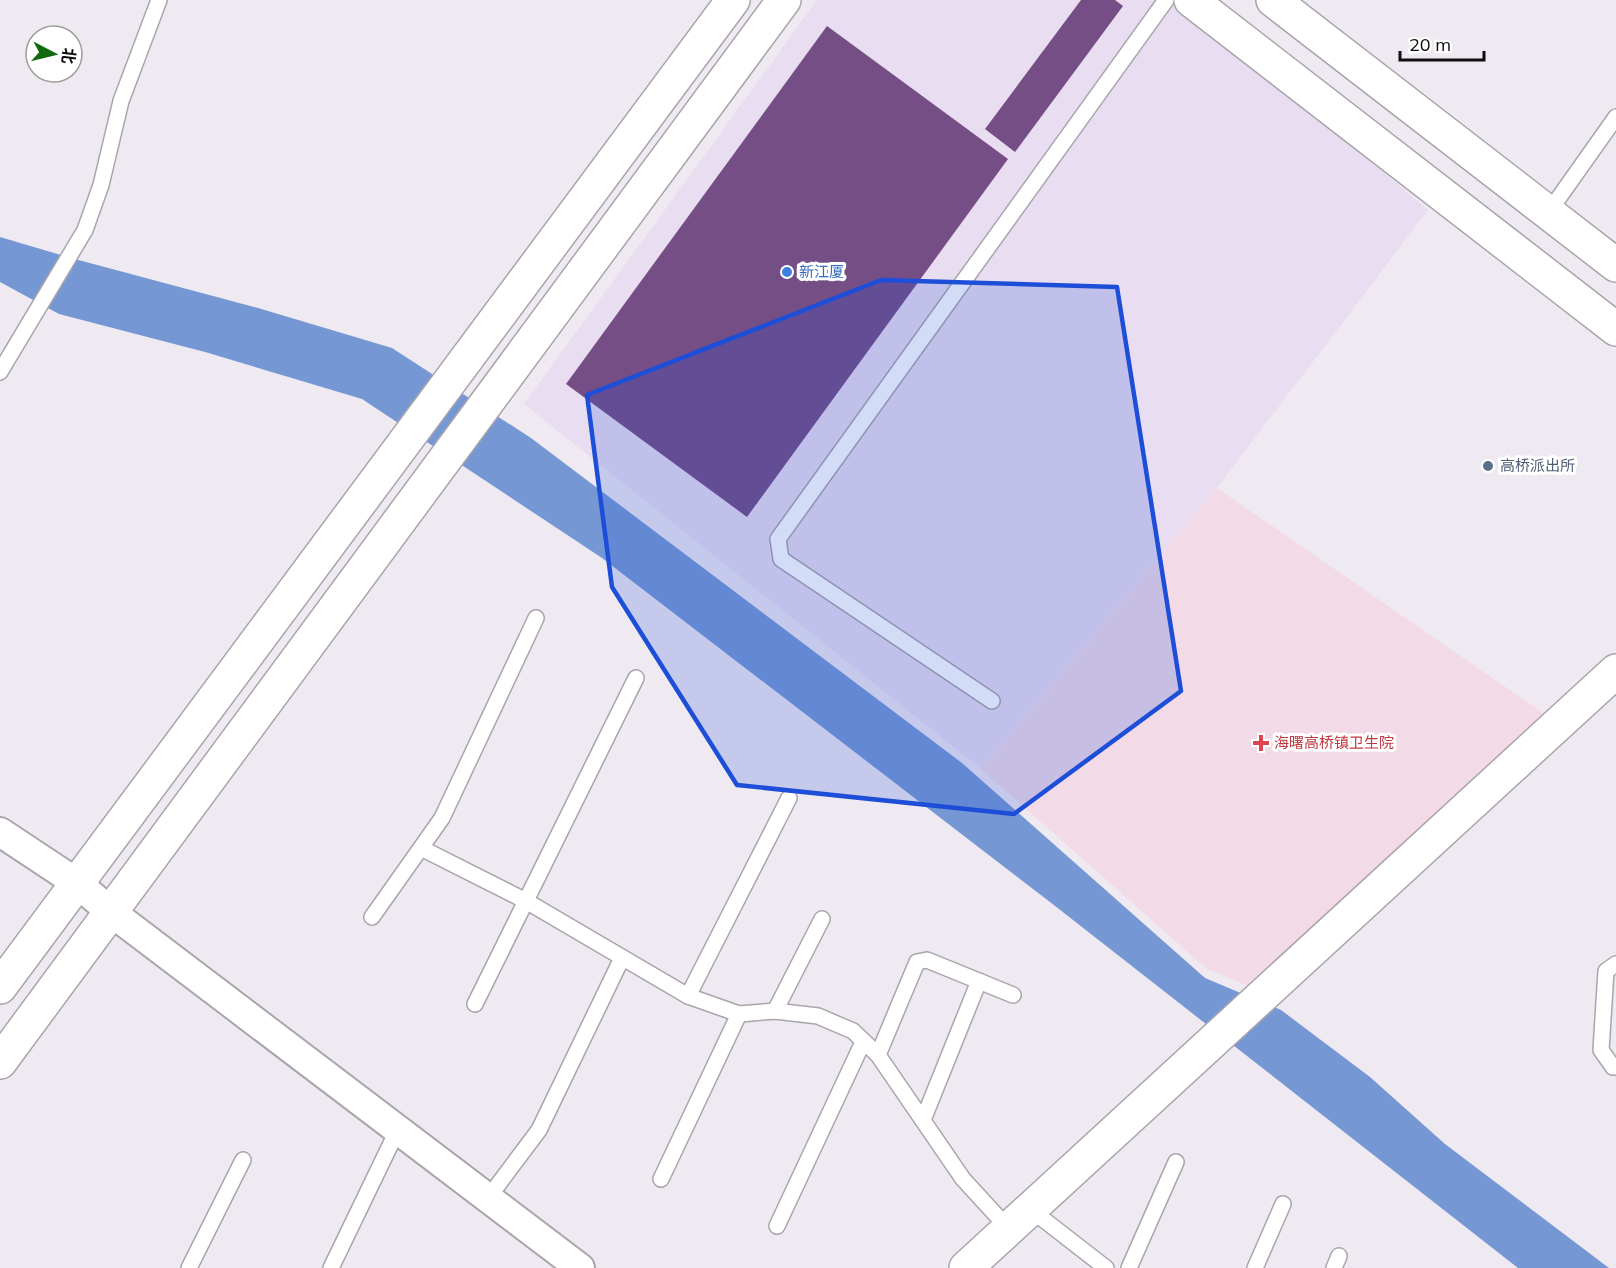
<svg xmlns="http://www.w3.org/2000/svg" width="1616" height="1268" font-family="Mulish,'Noto Sans SC',sans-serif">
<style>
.commercial{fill:#e9ddf1}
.medical{fill:#f2dae6}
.water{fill:#7598d4}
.building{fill:#754e85}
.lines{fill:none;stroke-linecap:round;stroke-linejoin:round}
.service-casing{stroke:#aaa4ac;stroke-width:18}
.minor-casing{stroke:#aaa4ac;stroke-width:32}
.tertiary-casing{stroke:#aaa4ac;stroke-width:36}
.service{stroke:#fff;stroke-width:15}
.minor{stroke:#fff;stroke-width:28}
.tertiary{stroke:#fff;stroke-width:33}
.marked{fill:#1d4ed8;fill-opacity:0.2;stroke:#1d4ed8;stroke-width:4.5;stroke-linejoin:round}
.shop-dot{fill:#3f7fe0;stroke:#fff;stroke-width:2}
.service-dot{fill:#5c6f8a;stroke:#fff;stroke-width:2}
.health-dot{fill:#e0444e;stroke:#fff;stroke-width:2}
.labels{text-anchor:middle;stroke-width:6;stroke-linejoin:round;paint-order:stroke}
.shop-label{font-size:15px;fill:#366cbe;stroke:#fff;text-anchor:start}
.service-label{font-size:15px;fill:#4e5e75;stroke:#fff;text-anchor:start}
.health-label{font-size:15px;fill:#be3a42;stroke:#fff;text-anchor:start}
</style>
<rect width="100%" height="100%" fill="#efe9f2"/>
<!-- commercial -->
<polygon class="commercial" points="817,0 1171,0 1220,35 1428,210 1217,488 981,769 524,404"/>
<!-- medical -->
<polygon class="medical" points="1217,488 1549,717 1248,986 1207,969 981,769"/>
<!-- water -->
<polygon class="water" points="0,237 71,258 258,308 392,348 531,438 962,763 1205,978 1281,1010 1370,1077 1445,1144 1609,1268 1518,1268 1050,902 602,558 362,399 205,352 59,314 0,282"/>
<!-- building -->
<g class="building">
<polygon points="1081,0 1115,0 1123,6 1015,152 985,129"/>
<polygon points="827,26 1008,159 747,517 566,384"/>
</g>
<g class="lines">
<!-- service casing -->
<g class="service-casing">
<g id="service">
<polyline points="1548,213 1616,117"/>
<polyline points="0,372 85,230 101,185 121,101 159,0"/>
<polyline points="992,701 781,559 778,539 1166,0"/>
<polyline points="421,848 526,901 688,996 739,1014 775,1011 818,1016 853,1031 878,1055 963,1179 1008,1228"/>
<polyline points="372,917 442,818 536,618"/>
<polyline points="1616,964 1606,971 1601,1050 1613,1067 1616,1067"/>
<polyline points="688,996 789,798"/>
<polyline points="475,1004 636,678"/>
<polyline points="775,1011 822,919"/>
<polyline points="878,1055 917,962 927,960 1013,995"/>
<polyline points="923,1120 979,981"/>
<polyline points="661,1179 739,1014"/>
<polyline points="488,1198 539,1130 622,958"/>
<polyline points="1030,1209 1106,1268"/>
<polyline points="777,1226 863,1042"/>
<polyline points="189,1268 243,1160"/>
<polyline points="331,1268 398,1129"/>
<polyline points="1129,1268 1176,1162"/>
<polyline points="1255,1268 1283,1204"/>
<polyline points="1334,1268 1339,1256"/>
</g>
</g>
<!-- minor casing -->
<g class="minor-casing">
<polyline id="minor" points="0,832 77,883 111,912 580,1268"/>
</g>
<!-- tertiary casing -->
<g class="tertiary-casing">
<g id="tertiary">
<polyline points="1191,0 1616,329"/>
<polyline points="1273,0 1616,265"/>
<polyline points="0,987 733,0"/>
<polyline points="0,1062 784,0"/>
<polyline points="966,1268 1616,671"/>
</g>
</g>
<!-- service -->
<use href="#service" class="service"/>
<!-- minor -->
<use href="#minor" class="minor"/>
<!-- tertiary -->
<use href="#tertiary" class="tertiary"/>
</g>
<!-- marked area -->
<path class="marked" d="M881,280L1117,287L1181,691L1014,814L737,785L612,587L587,395Z"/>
<!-- markers -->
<circle class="shop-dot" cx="787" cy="272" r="6"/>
<circle class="service-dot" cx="1488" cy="466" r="6"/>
<path class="health-dot" d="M1258 734h6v6h6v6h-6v6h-6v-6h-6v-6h6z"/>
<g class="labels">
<!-- shop labels -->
<g class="shop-label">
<text x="799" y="277">新江厦</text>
</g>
<!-- service labels -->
<g class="service-label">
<text x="1500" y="471">高桥派出所</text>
</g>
<!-- health labels -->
<g class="health-label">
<text x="1274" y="748">海曙高桥镇卫生院</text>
</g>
</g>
<!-- north arrow -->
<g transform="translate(54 54) rotate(97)"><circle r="28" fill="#ffffff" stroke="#9f9e9f" stroke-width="1.5"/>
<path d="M0-4.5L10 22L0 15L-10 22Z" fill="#11690f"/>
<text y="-9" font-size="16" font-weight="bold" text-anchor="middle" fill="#0f0d10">北</text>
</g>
<!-- scale -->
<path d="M1400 51v9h84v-9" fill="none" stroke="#0f0d10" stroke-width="3"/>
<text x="1409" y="51" font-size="18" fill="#0f0d10" stroke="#ffffff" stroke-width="4.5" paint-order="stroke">20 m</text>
</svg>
